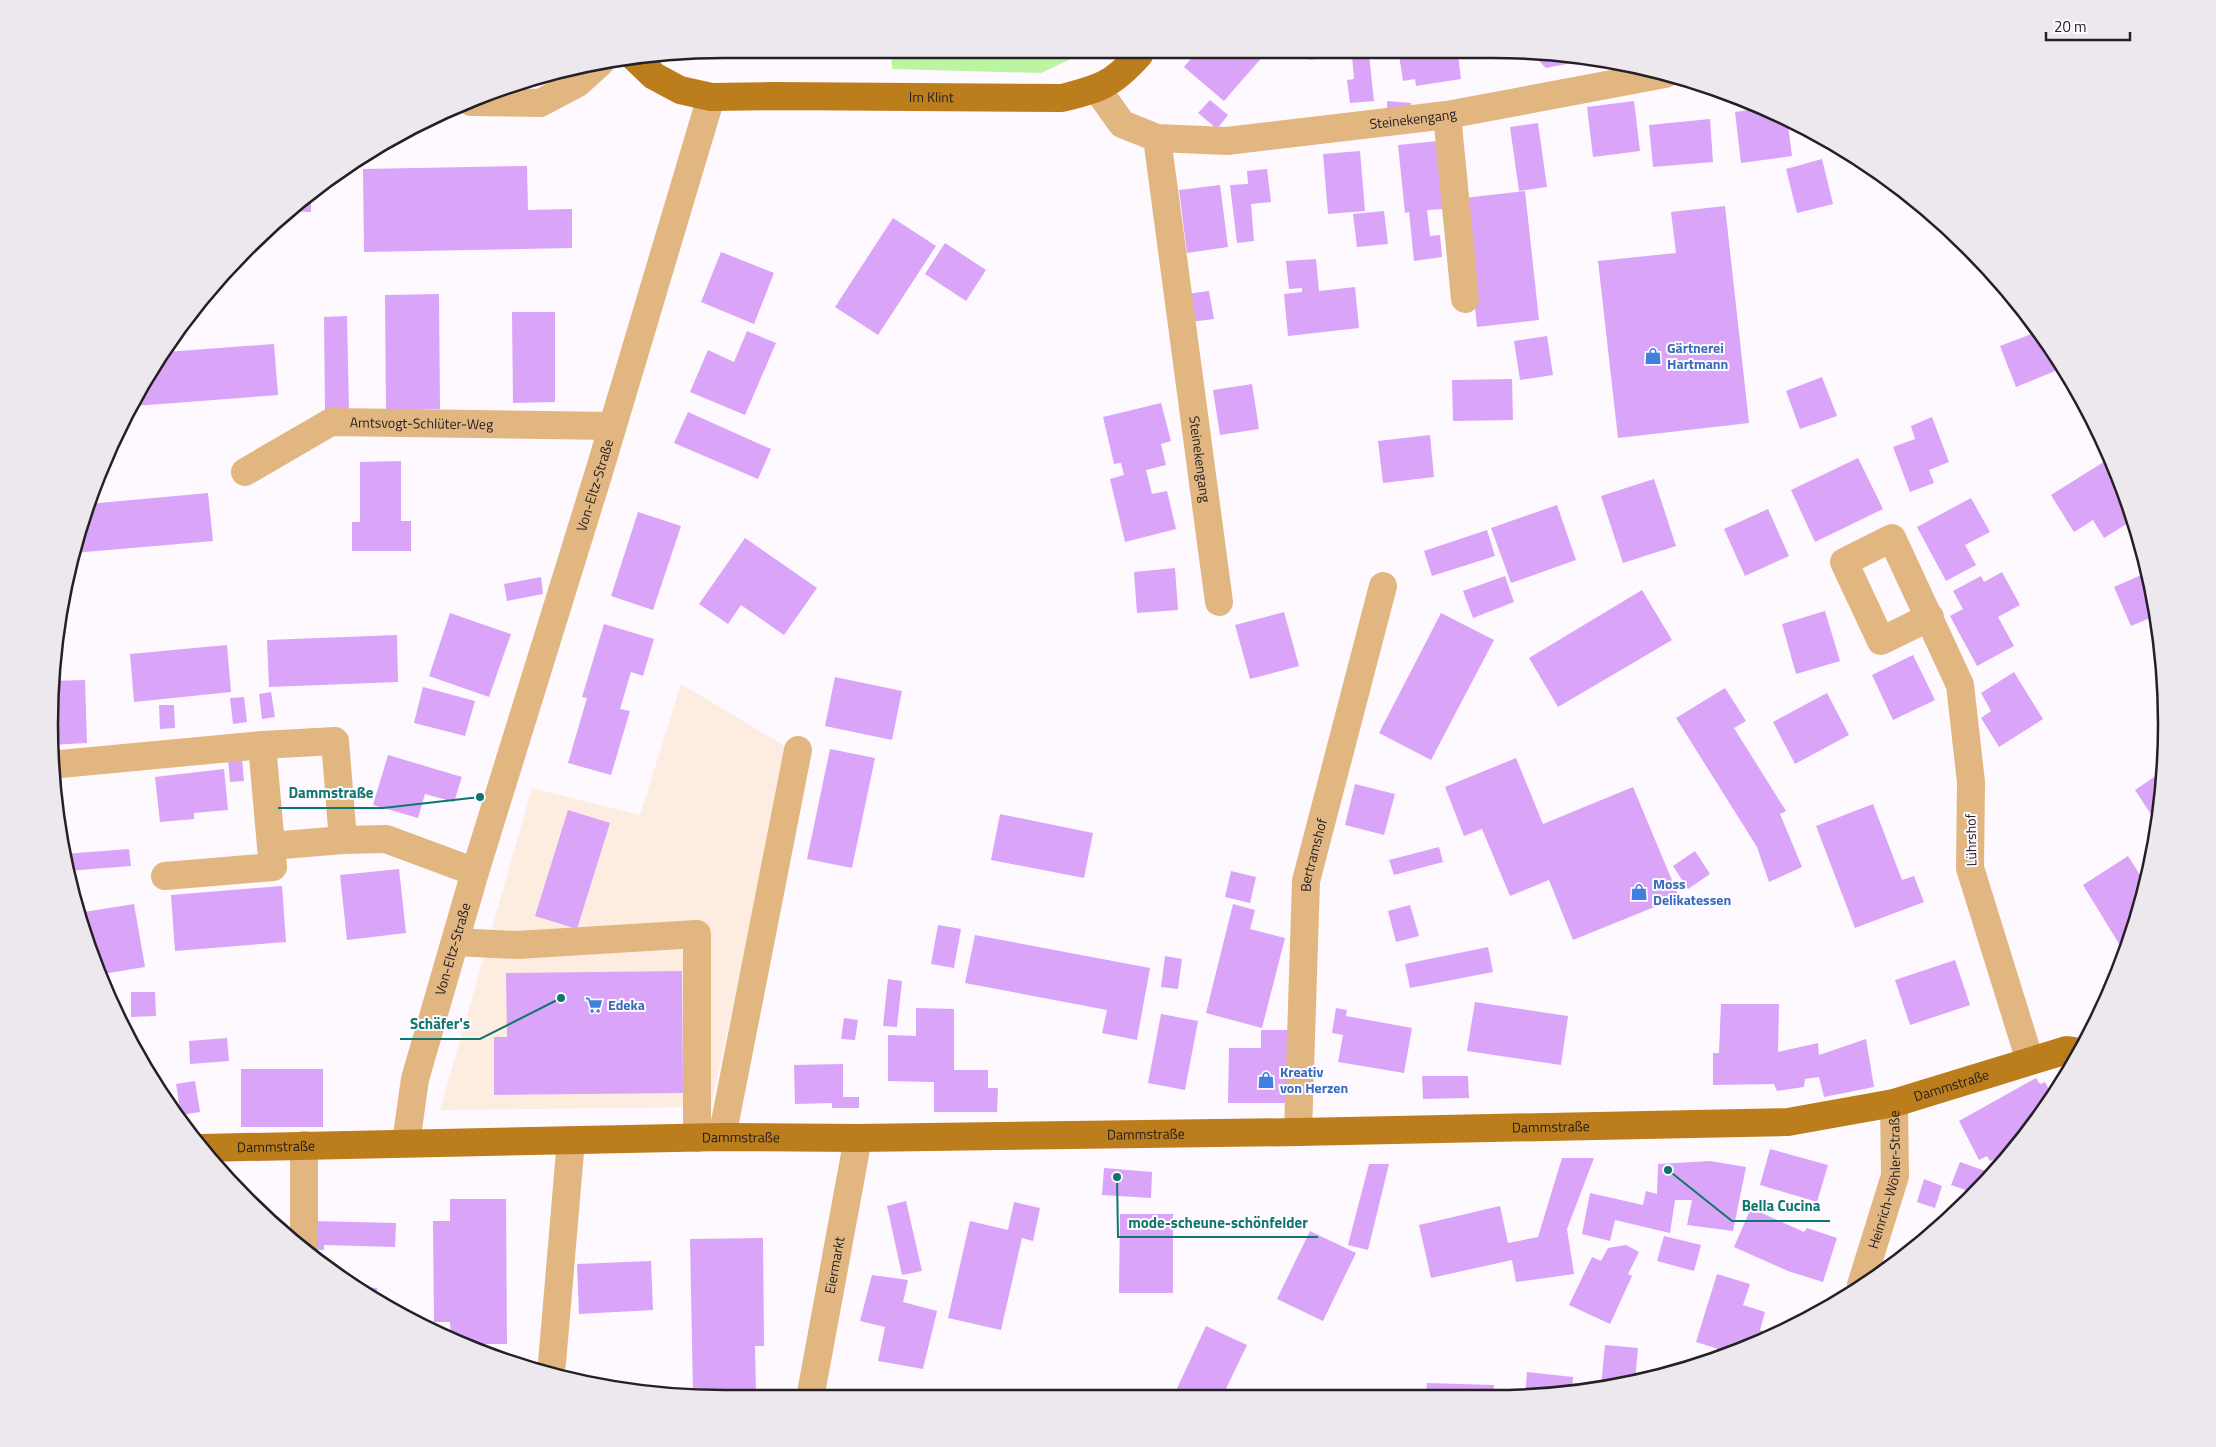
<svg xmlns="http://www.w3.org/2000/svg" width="2216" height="1447" font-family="'Titillium Web',sans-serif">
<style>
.commercial{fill:#fdede1}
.green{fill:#bbf5a1}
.building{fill:#daa4f8}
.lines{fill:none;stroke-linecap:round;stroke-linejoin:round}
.minor{stroke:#e2b681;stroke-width:28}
.major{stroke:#bc7d1c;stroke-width:28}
.labels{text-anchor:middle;stroke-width:4;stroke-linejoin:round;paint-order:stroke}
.street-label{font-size:14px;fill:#242025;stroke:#fdf9fe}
.shop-label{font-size:14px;font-weight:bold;fill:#366cbe;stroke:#fdf9fe;text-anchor:start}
.rim{fill:none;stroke:#242025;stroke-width:2.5}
.leader{fill:none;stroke:#0f766e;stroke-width:2}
.callout-dot{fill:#0f766e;stroke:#fdf9fe;stroke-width:2}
.callout-label{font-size:15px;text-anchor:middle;font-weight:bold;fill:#0f766e;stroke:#fdf9fe;stroke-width:4;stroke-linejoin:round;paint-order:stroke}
</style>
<rect width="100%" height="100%" fill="#fdf9fe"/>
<!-- commercial -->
<polygon class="commercial" points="681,684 788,748 711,1107 440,1110 532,788 640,815"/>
<!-- green -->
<polygon class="green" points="891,55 1079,55 1041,73 892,69"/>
<!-- building -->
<g class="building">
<polygon points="1194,55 1264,55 1224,101 1184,67"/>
<polygon points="1308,55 1326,55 1326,58 1308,60"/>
<polygon points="1352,55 1369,55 1374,101 1350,103 1347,80 1354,79"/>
<polygon points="1399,55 1458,55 1461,79 1416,86 1415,79 1403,81"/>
<polygon points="1539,55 1581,55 1597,58 1546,68 1540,62"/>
<polygon points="1210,100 1228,115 1217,129 1198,113"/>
<polygon points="1387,101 1411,103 1410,116 1387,114"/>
<polygon points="1634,101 1640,151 1593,157 1587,107"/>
<polygon points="1755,103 1787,117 1792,156 1741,163 1735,112 1756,109"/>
<polygon points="1710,119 1713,162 1653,167 1649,125"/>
<polygon points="1538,123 1547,187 1519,191 1510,127"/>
<polygon points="1438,141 1445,209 1427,210 1430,236 1440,235 1442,257 1414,261 1409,212 1405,213 1398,145"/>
<polygon points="1360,151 1365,211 1328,214 1323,154"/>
<polygon points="1822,159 1833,204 1797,213 1786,169"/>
<polygon points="527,166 528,210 572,209 572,248 364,252 363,169"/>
<polygon points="1267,169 1271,202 1251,204 1254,241 1237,243 1230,185 1248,184 1247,171"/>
<polygon points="1220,185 1228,247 1187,253 1179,190"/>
<polygon points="1525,191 1539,320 1477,327 1464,198"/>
<polygon points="311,193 311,212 289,211"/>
<polygon points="1725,206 1749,423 1618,438 1598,261 1676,253 1671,212"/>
<polygon points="1384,211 1388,244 1357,247 1353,214"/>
<polygon points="893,218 936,246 878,335 835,307"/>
<polygon points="945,243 986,270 966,301 925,274"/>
<polygon points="721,252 774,273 754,324 701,302"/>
<polygon points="1316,259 1319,291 1355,287 1359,328 1288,336 1284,294 1302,292 1302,288 1289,289 1286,261"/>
<polygon points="1209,291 1214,319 1190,322 1186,294"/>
<polygon points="439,294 440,409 386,410 385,295"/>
<polygon points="512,312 555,312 555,402 513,403"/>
<polygon points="347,316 349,411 325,411 324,317"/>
<polygon points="747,331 776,343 745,415 690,392 708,350 734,362"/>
<polygon points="2039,331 2056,358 2060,369 2016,387 2000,346"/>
<polygon points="1547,336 1553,375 1520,380 1514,341"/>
<polygon points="274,344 278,395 135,406 165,352"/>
<polygon points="1822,377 1837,416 1800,429 1786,391"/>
<polygon points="1512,379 1513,420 1453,421 1452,380"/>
<polygon points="1252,384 1259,429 1220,435 1213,390"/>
<polygon points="1161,403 1171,441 1161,444 1166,465 1146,470 1152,494 1167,491 1176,529 1125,542 1110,479 1124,475 1121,463 1114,464 1103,417"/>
<polygon points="688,412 771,449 758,479 674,443"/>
<polygon points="1932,417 1949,462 1929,470 1934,483 1910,492 1893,447 1915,439 1911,426"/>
<polygon points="1430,435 1434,477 1383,483 1378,441"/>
<polygon points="1858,458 1883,509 1815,542 1791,490"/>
<polygon points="2110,458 2133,520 2104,538 2093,520 2074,532 2051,495"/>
<polygon points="401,461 401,521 411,521 411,551 352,551 352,522 360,522 360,462"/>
<polygon points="1654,479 1676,546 1623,563 1601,496"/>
<polygon points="208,493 213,541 74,553 88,504"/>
<polygon points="1971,498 1990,532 1965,545 1976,565 1946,581 1917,527"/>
<polygon points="1557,505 1576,560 1511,583 1491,528"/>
<polygon points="1768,509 1789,556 1745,576 1724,529"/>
<polygon points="638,512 681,526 653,610 611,596"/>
<polygon points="1487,530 1495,556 1432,576 1424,551"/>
<polygon points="745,538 817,588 784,635 741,605 728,624 699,604"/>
<polygon points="1175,568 1178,610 1137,613 1134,572"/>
<polygon points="2002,572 2020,605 1998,617 2014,646 1977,666 1950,616 1963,609 1953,591 1981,576 1984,582"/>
<polygon points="2148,572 2155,616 2131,626 2114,587"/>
<polygon points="1505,576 1514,602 1473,618 1463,591"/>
<polygon points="541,577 543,594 507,601 504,584"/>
<polygon points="1642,590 1672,640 1558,707 1529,658"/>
<polygon points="1825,611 1840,661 1796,674 1782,624"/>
<polygon points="1284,612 1299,666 1250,679 1235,625"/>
<polygon points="450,613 511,634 489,697 429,676"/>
<polygon points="1441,613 1494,640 1431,760 1379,733"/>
<polygon points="604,624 654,639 643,676 631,672 620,709 630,711 611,775 568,763 587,698 582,697"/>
<polygon points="397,635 398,682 269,687 267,640"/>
<polygon points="227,645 231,692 134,702 130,654"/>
<polygon points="1913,655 1935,700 1893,720 1872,675"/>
<polygon points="2014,672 2043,719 1999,747 1981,718 1991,711 1981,693"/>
<polygon points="835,677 902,691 892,740 825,726"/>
<polygon points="85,680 87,743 50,745 50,681"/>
<polygon points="423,687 475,701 465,736 414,723"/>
<polygon points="1725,688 1746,721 1734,728 1786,811 1780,814 1802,867 1769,882 1757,847 1676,718"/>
<polygon points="271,692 275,717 262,719 259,694"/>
<polygon points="1827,693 1849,735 1795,764 1773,722"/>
<polygon points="244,697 247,722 233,724 230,698"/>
<polygon points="159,705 174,705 175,728 160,729"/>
<polygon points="2164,729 2164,741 2158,733"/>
<polygon points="830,749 875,758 852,868 807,859"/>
<polygon points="388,755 462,777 454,802 425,794 418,818 373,805"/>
<polygon points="242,758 244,781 230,782 228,759"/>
<polygon points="1516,758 1543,824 1633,787 1679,897 1573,940 1549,880 1510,896 1482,829 1464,836 1445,787"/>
<polygon points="224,769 228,810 194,813 194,819 160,822 155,777"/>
<polygon points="2163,771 2161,812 2158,825 2135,790"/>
<polygon points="1355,784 1395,794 1384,835 1345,825"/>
<polygon points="1873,804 1902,880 1914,876 1924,902 1855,928 1816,826"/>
<polygon points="568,810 610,823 577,929 535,916"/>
<polygon points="1000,814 1093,833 1084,878 991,860"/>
<polygon points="1439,847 1443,862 1394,875 1389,860"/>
<polygon points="129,849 131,866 67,871 64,854"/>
<polygon points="1695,851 1710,874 1688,889 1673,866"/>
<polygon points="2128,856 2145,883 2131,940 2121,947 2083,885"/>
<polygon points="399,869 406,933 347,940 340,875"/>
<polygon points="1231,871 1256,877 1250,903 1225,897"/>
<polygon points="282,886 286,942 175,951 171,895"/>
<polygon points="134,904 145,967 103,974 89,939 84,912"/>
<polygon points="1233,904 1255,910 1250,929 1285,938 1262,1028 1206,1013"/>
<polygon points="1410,905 1419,936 1396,942 1388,911"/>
<polygon points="938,925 961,929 954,968 931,964"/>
<polygon points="975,935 1150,968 1137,1040 1102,1033 1107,1010 965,983"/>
<polygon points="1488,947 1493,972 1410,988 1405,964"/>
<polygon points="1165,956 1182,959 1178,989 1161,987"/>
<polygon points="1955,960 1970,1005 1910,1025 1895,980"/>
<polygon points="682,971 683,1093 494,1095 494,1037 507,1037 506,973"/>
<polygon points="888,979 902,981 897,1027 883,1026"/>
<polygon points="131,992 155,992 156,1016 131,1017"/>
<polygon points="1475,1002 1568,1016 1561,1065 1467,1051"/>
<polygon points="1721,1004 1779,1004 1778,1052 1818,1043 1819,1055 1866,1039 1874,1087 1824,1097 1819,1077 1805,1079 1804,1087 1777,1091 1774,1084 1713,1085 1713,1053 1719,1053"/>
<polygon points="916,1008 954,1009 954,1070 988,1070 988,1088 998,1088 997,1112 934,1112 934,1082 888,1081 888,1035 916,1036"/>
<polygon points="1336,1008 1347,1010 1346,1016 1412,1028 1404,1073 1338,1062 1343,1035 1332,1033"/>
<polygon points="1161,1014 1198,1021 1185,1090 1148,1083"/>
<polygon points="844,1018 858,1020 855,1040 841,1039"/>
<polygon points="1261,1030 1292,1030 1291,1103 1228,1103 1229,1048 1261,1048"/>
<polygon points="227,1038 229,1061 190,1064 189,1041"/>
<polygon points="843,1064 843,1097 859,1097 859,1108 832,1108 832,1103 795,1104 794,1065"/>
<rect x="241" y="1069" width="82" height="58"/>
<polygon points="1422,1076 1468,1076 1469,1098 1423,1099"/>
<polygon points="2036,1078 2040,1084 2045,1082 2052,1095 2013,1150 1990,1161 1987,1156 1979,1160 1959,1121"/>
<polygon points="195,1081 200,1112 181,1115 176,1084"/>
<polygon points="1770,1149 1828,1165 1817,1202 1760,1185"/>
<polygon points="1562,1158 1594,1158 1567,1229 1574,1274 1516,1282 1512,1260 1431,1278 1419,1225 1500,1206 1508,1243 1538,1237"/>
<polygon points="1710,1161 1746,1167 1733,1231 1687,1225 1692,1200 1675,1200 1670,1233 1615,1220 1610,1241 1582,1234 1590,1193 1643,1205 1646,1191 1657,1194 1658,1164"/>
<polygon points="1960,1162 1994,1174 1974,1193 1951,1185"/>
<polygon points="1369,1164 1389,1164 1368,1250 1348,1245"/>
<polygon points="1104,1168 1152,1172 1151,1198 1102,1195"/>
<polygon points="1924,1179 1942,1186 1935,1208 1917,1202"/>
<polygon points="450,1199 506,1199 507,1344 462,1344 451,1339 450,1322 434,1322 433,1221 450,1221"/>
<polygon points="906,1201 922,1271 902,1275 887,1206"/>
<polygon points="1014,1202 1040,1208 1033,1241 1022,1238 1001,1330 948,1318 970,1221 1008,1230"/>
<polygon points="1751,1208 1804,1232 1807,1228 1837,1238 1823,1282 1788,1271 1734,1247"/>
<polygon points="1120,1214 1173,1214 1173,1293 1119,1293"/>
<polygon points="312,1221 396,1223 395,1247 324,1245 324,1250 311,1250"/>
<polygon points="274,1226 282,1226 283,1233 278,1231"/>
<polygon points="1310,1231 1356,1253 1323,1321 1277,1299"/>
<polygon points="1664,1236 1701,1245 1694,1271 1657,1261"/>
<polygon points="763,1238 764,1346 755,1346 756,1393 693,1393 690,1239"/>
<polygon points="1626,1245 1639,1252 1628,1274 1632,1276 1610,1324 1569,1305 1592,1257 1601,1261 1608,1248"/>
<polygon points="1894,1254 1905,1258 1890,1267"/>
<polygon points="651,1261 653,1310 579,1314 577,1264"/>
<polygon points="1717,1274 1750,1284 1743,1305 1765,1312 1760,1330 1775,1335 1728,1352 1696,1342"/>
<polygon points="872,1275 908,1280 903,1302 937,1311 923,1369 878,1361 885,1327 860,1321"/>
<polygon points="363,1287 377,1288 377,1296 376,1296"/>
<polygon points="1206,1326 1247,1345 1223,1395 1174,1395"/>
<polygon points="1605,1345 1638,1348 1635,1381 1601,1386"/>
<polygon points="1527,1372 1573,1377 1572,1391 1525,1397"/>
<polygon points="1427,1383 1494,1385 1493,1397 1426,1396"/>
</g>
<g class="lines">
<!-- minor -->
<g class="minor">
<path id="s1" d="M1097,89L1122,124L1157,138L1227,141L1447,115L1665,74"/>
<polyline points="471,102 540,103 578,83 600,63"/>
<polyline points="1447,115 1465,299"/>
<path id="s2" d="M1157,138L1219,602"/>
<path id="s3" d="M245,472L331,422L612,426"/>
<polyline points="1930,617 1881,641 1844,562 1892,538 1960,685 1971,782 1970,868 2030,1061"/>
<polyline points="50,765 262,745"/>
<polyline points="343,840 271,846 262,745 335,741 343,840 386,839 475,872"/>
<polyline points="165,876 273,867 271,846"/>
<polyline points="455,942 517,945 697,934 697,1138"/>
<path id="s4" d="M1298,1132L1306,881L1383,586"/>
<polyline points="722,1137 798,750"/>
<path id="s5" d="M406,1143L415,1079L475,872L599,472L711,97"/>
<polyline points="304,1248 304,1145"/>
<path id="s6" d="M1861,1285L1895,1176L1894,1103"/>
<polyline points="552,1363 571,1140"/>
<path id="s7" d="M811,1393L858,1138"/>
</g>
<!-- major -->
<g class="major">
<path id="s8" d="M632,55L654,76L680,90L711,97L774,96L1062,98C1101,88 1112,85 1139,55"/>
<path id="s9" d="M202,1148L722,1137L858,1138L1298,1132L1788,1122L1894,1103L2067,1050L2081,1052"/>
</g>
</g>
<!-- icons -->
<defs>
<g id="shop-bare" transform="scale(1.35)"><path d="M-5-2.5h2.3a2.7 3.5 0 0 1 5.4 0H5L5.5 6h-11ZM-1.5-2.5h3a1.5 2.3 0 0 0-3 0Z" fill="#3f7fe0" stroke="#fdf9fe" stroke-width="2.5" paint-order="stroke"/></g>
<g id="supermarket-bare" transform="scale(1.35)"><path d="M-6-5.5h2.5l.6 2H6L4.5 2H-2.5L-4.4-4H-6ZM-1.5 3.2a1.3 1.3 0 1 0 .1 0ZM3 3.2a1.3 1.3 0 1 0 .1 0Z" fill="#3f7fe0" stroke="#fdf9fe" stroke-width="2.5" paint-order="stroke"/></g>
</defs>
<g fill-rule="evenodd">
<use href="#shop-bare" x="1653" y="356"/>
<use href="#shop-bare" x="1639" y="892"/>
<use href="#supermarket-bare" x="594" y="1005"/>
<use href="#shop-bare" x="1266" y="1080"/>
</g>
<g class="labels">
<!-- street labels -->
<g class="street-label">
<text dy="5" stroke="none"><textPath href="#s8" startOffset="312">Im Klint</textPath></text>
<text dy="5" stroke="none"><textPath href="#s1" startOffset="338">Steinekengang</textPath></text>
<text dy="5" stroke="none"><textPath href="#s3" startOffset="190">Amtsvogt-Schlüter-Weg</textPath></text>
<text dy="5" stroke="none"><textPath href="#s2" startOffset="324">Steinekengang</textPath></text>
<text dy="5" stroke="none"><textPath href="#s5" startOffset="685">Von-Eltz-Straße</textPath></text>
<text transform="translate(1971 840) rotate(-91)" y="5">Lührshof</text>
<text dy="5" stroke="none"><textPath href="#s4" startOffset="278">Bertramshof</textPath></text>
<text dy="5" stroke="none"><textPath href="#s5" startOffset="200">Von-Eltz-Straße</textPath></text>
<text dy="5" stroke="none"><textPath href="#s9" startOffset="1754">Dammstraße</textPath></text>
<text dy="5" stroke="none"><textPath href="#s9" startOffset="1349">Dammstraße</textPath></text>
<text dy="5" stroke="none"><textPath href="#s9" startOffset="944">Dammstraße</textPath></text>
<text dy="5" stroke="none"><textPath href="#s9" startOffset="539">Dammstraße</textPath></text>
<text dy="5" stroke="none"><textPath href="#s9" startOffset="74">Dammstraße</textPath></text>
<text dy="5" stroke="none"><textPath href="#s6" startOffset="109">Heinrich-Wöhler-Straße</textPath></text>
<text dy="5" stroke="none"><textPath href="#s7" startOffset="130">Eiermarkt</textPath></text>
</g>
<!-- shop labels -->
<g class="shop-label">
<text x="1667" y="353">Gärtnerei<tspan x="1667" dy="16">Hartmann</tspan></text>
<text x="1653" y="889">Moss<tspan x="1653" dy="16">Delikatessen</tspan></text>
<text x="608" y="1010">Edeka</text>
<text x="1280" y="1077">Kreativ<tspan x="1280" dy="16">von Herzen</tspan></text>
</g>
</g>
<!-- crop -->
<path d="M0 0H2216V1447H0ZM724 58H1492A666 666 0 0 1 2158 724V724A666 666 0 0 1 1492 1390H724A666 666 0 0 1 58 724V724A666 666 0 0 1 724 58Z" fill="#ece8ed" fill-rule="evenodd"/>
<path class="rim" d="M724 58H1492A666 666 0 0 1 2158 724V724A666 666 0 0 1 1492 1390H724A666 666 0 0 1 58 724V724A666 666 0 0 1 724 58Z"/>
<!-- callouts -->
<path class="leader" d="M480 797L383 808H278M561 998L480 1039H400M1668 1170L1732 1221H1830M1117 1177L1118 1237H1318"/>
<g class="callout-dot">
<circle cx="480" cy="797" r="5"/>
<circle cx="561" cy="998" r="5"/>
<circle cx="1668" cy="1170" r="5"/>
<circle cx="1117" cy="1177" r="5"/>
</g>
<g class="callout-label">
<text x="331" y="798">Dammstraße</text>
<text x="440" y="1029">Schäfer's</text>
<text x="1781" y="1211">Bella Cucina</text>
<text x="1218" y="1228">mode-scheune-schönfelder</text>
</g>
<!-- scale -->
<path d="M2046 32v8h84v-8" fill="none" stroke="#242025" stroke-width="2.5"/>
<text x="2054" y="32" font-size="15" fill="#242025" stroke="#fdf9fe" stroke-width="4" paint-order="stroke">20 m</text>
</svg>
